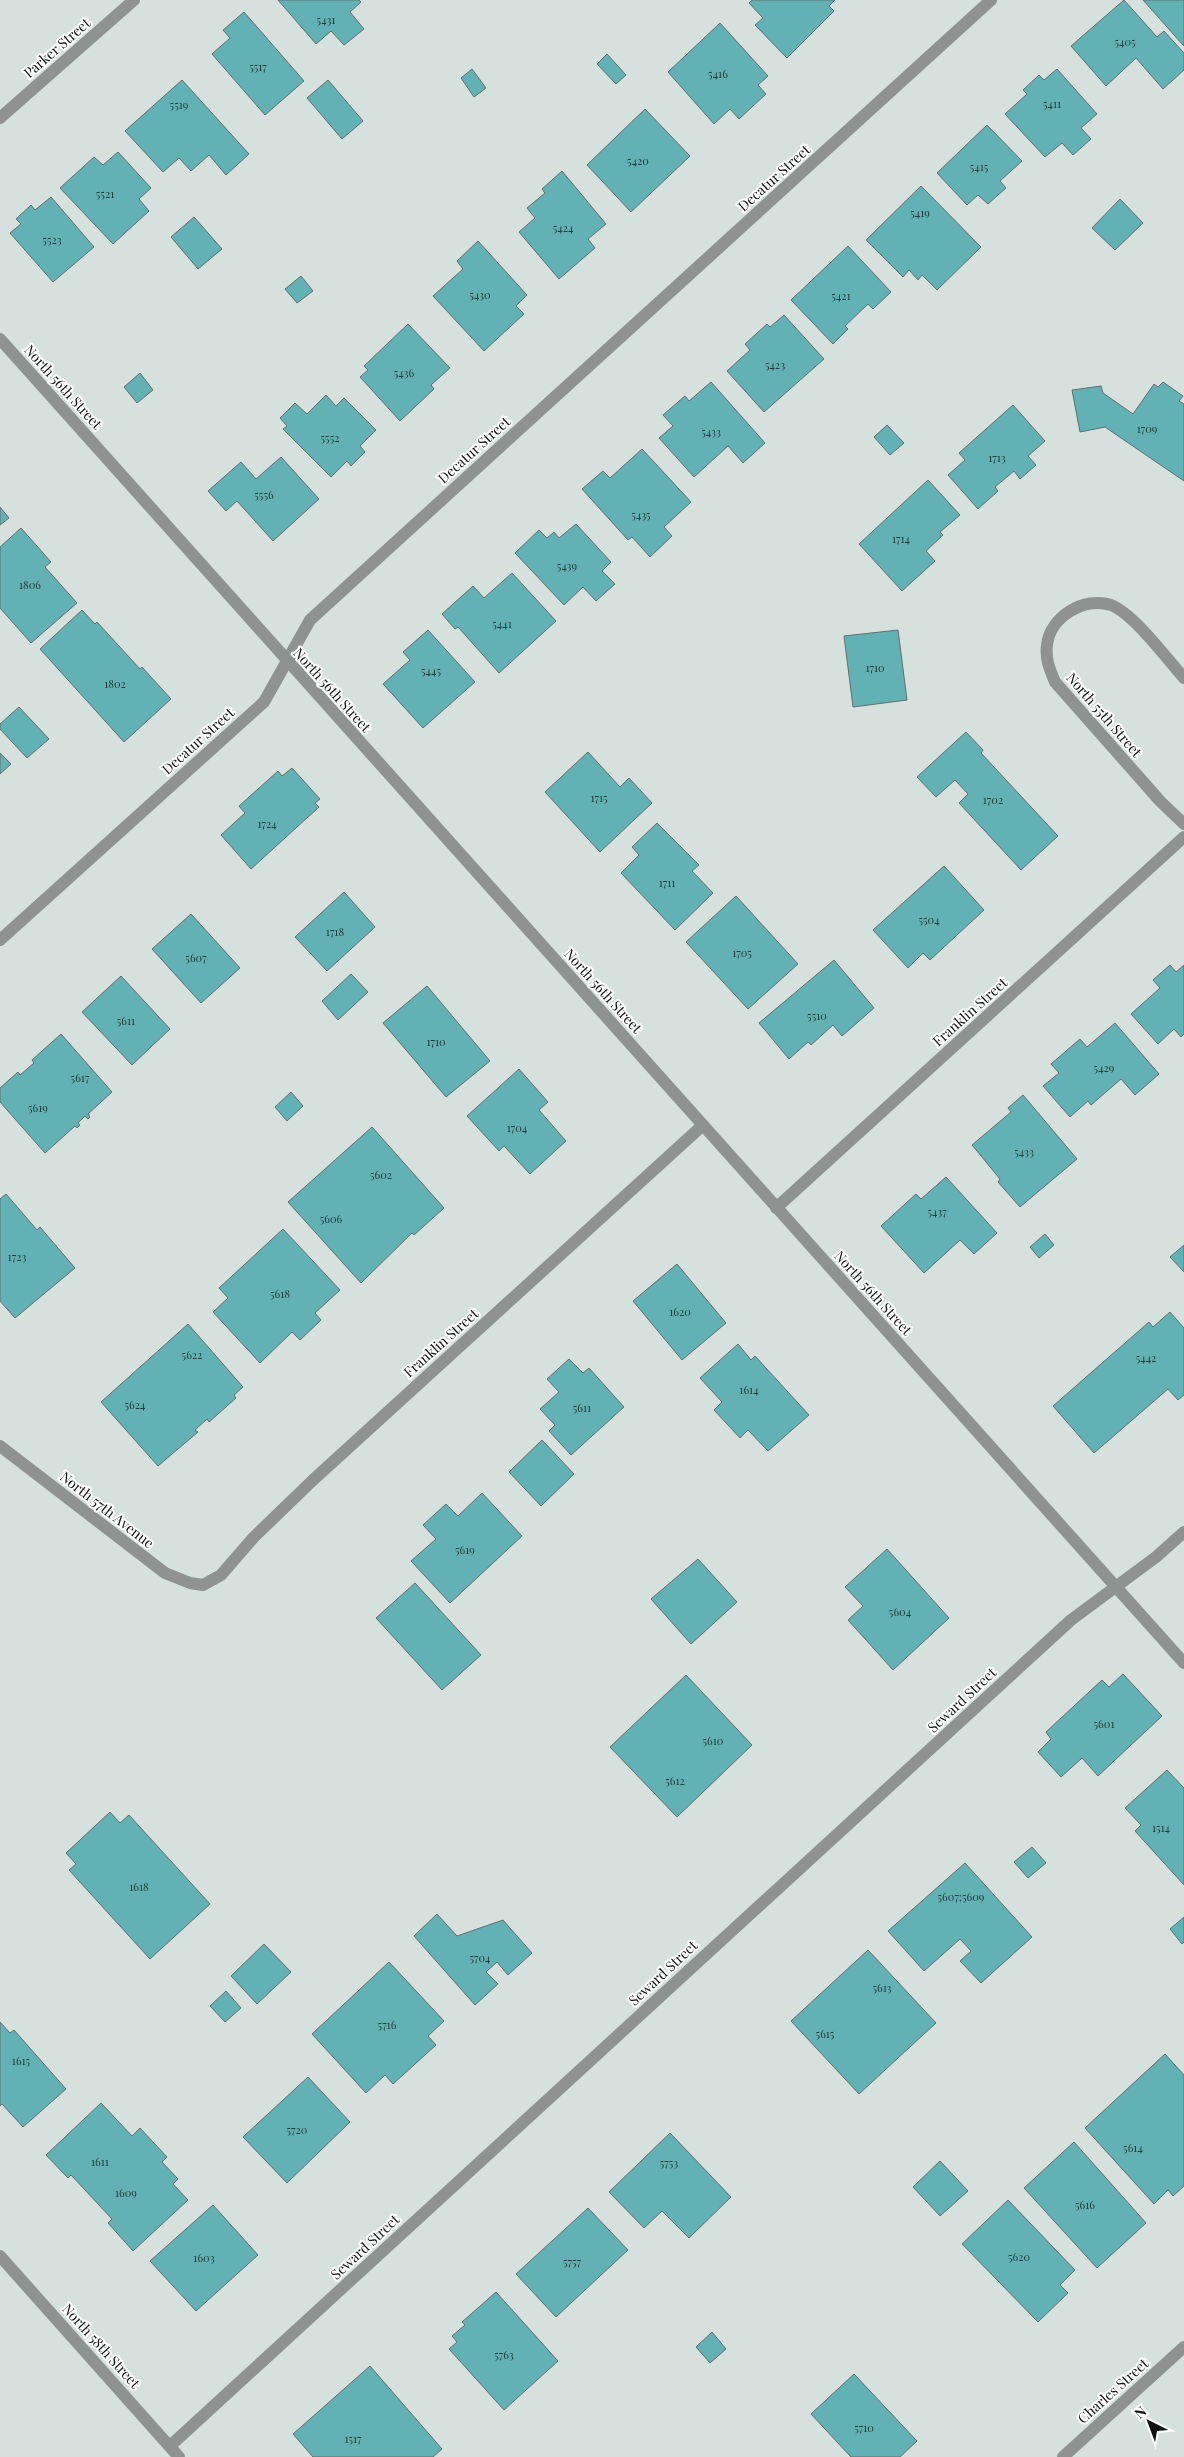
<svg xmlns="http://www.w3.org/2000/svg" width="1184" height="2457" font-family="'Playfair Display',serif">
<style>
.building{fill:#62b2b5;stroke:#636d6e}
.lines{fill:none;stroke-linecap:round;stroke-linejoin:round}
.minor{stroke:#8e9290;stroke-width:12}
.labels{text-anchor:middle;stroke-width:4;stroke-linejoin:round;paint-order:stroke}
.number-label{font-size:11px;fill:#233a3a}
.street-label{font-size:14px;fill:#0e1211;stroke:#fff}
</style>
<rect width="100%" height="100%" fill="#d6e1de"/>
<!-- building -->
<g class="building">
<polygon points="278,0 359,0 361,2 350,12 364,29 344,45 331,31 316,44"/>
<polygon points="752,0 835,0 829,6 834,11 787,58 755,25 763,18 749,3"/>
<polygon points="1124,0 1157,37 1164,31 1184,53 1184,70 1163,89 1136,58 1106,86 1071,46"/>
<polygon points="1143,0 1184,0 1184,46 1183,45"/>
<polygon points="244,12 304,81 265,115 212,54 230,38 223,30"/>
<polygon points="720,23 768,76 758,85 766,94 739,119 730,109 714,124 668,72"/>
<polygon points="607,54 626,75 616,84 597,64"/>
<polygon points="472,69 486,88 474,97 461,78"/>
<polygon points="1057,69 1097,114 1081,128 1091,139 1073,155 1062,143 1045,157 1005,114 1027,94 1023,90 1039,75 1044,80"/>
<polygon points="182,80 249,154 226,175 209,155 191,171 179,158 163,172 125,131"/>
<polygon points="328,80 363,121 342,139 307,98"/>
<polygon points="645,109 690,156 631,212 587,165"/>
<polygon points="987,125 1022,161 1000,181 1006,188 988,204 978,195 967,205 937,173"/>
<polygon points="118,152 151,188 139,199 149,211 113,244 60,188 94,157 103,165"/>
<polygon points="562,171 606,224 588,239 595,248 559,279 519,232 535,218 527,208 545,193 542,189"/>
<polygon points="921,186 981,247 937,290 922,275 918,280 909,270 903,277 866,240"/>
<polygon points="51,197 94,247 53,282 10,233 21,224 16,219 31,205 35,210"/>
<polygon points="1120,199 1143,223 1115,250 1092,228"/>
<polygon points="194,217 222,249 198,269 171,237"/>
<polygon points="478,241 527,295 516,306 524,314 484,351 433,296 463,269 457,261"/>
<polygon points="848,246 891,292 873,309 868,304 845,326 848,329 833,344 791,300"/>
<polygon points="301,276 313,291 297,303 285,289"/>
<polygon points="784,315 824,359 764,412 727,371 750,350 745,344 767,324 770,327"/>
<polygon points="408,324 450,368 431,385 434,389 400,421 360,377 368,370 364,366"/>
<polygon points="140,373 153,390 137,403 124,387"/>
<polygon points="711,382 765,443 743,463 728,446 694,477 659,438 673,426 663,415 685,396 689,401"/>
<polygon points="1163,382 1183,396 1179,401 1184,404 1184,481 1105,427 1080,432 1072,390 1101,386 1103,393 1133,414 1154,384 1158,387"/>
<polygon points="326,395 336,406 344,398 376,430 360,446 365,452 351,466 347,461 331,477 283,429 287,426 280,418 295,403 307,414"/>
<polygon points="1013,405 1045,441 1028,456 1036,465 1020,479 1014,471 995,487 998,491 978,509 948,475 965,460 959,453"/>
<polygon points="887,425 904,443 890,455 874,437"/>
<polygon points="642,449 691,502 664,527 672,536 650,557 632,537 628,540 582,489 603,471 610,478"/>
<polygon points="281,457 319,499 273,541 237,501 226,511 208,491 241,462 256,479"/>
<polygon points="928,480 960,515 940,532 943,535 926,551 935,561 902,591 859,544"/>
<polygon points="0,507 9,518 0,525"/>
<polygon points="576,524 611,562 602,571 615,584 596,601 583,587 564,605 515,553 539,530 547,538 554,532 559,538"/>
<polygon points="21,528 51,562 45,567 77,603 31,643 0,608 0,547"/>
<polygon points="512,573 556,621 499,673 458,627 455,629 442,614 473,586 484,598"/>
<polygon points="82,610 95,624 97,622 140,669 142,667 171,699 124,742 40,649"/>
<polygon points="428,630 475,682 423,728 383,684 410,660 403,652"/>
<polygon points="898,630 907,700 853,707 844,636"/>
<polygon points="19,707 49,739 27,758 0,729 0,724"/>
<polygon points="966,732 983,750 981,753 1058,836 1021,870 959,803 968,794 955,780 936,797 917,777"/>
<polygon points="588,752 620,787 629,778 652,803 600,852 545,792"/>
<polygon points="0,753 11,764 0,774"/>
<polygon points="292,768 320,799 315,803 319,807 251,869 221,835 245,813 239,806 278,771 282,776"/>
<polygon points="657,823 699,865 692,871 713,893 675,930 621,873 639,855 632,847"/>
<polygon points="944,866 984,910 930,960 923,953 908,968 873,930"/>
<polygon points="344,892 375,927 327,971 295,937"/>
<polygon points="736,896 798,964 748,1009 686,942"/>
<polygon points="191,914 240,968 201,1003 152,949"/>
<polygon points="834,960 874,1008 842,1036 833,1025 811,1045 808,1042 789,1059 759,1023"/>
<polygon points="1170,965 1176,972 1184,965 1184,1034 1181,1037 1174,1029 1158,1044 1131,1014 1160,988 1153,980"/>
<polygon points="351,974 368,992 338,1020 322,1001"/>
<polygon points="121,976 170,1029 132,1065 82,1012"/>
<polygon points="427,986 490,1061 446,1097 383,1023"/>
<polygon points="1115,1023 1159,1074 1135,1095 1121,1079 1091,1105 1088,1101 1070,1117 1043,1086 1059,1073 1051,1064 1080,1039 1087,1047"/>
<polygon points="61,1034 112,1092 88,1114 90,1117 88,1119 85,1116 78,1123 80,1125 77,1128 75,1126 45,1153 0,1102 0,1088 18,1072 20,1075 34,1063 32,1060"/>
<polygon points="519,1069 548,1102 539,1110 566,1141 530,1174 504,1146 499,1151 467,1116"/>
<polygon points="291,1092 303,1106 287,1121 275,1107"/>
<polygon points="1023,1095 1077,1159 1020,1207 998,1182 1000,1179 972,1145 1011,1112 1008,1108"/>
<polygon points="372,1127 444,1208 414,1235 412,1233 361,1283 288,1202"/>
<polygon points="946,1177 997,1233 974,1254 960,1240 924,1273 881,1226 916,1194 921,1199"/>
<polygon points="6,1194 37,1230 40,1227 75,1268 15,1318 0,1301 0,1199"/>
<polygon points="283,1229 340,1290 315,1313 321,1320 300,1340 292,1332 260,1363 213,1312 228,1298 219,1288"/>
<polygon points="1045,1234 1054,1245 1039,1258 1030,1247"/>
<polygon points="1184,1245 1184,1272 1170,1257"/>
<polygon points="677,1264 726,1323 682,1360 633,1301"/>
<polygon points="1170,1312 1184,1328 1184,1395 1178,1400 1168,1389 1094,1453 1053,1406 1149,1322 1153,1327"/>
<polygon points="188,1324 243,1387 234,1395 236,1398 209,1422 207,1419 195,1430 198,1432 158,1466 101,1402"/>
<polygon points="738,1344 751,1360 755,1356 809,1415 768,1451 748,1430 740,1438 714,1410 722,1402 700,1378"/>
<polygon points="569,1359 583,1373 589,1368 624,1407 571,1455 549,1431 555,1425 540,1409 559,1392 547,1379"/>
<polygon points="542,1440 574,1474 541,1506 509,1472"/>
<polygon points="482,1493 522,1536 450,1603 411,1561 436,1539 423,1525 446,1504 458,1516"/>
<polygon points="887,1549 949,1618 893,1670 848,1620 863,1606 845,1587"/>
<polygon points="698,1559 737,1602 691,1644 651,1599"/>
<polygon points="415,1583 481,1655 442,1690 376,1618"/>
<polygon points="1123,1674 1162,1716 1098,1776 1082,1758 1061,1777 1038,1752 1051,1739 1046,1732 1102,1680 1109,1687"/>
<polygon points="686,1675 752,1745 677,1817 610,1747"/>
<polygon points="1167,1770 1184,1788 1184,1885 1135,1831 1141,1825 1125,1808"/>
<polygon points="110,1812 120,1823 129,1815 210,1904 150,1959 69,1870 76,1864 66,1853"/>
<polygon points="1032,1847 1046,1863 1028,1878 1014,1862"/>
<polygon points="965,1863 1032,1937 981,1983 960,1961 971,1951 960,1939 924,1971 888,1931"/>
<polygon points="437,1914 457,1936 503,1920 532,1953 508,1975 497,1962 486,1972 498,1984 475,2005 414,1936"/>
<polygon points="1184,1917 1184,1942 1182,1944 1170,1929"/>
<polygon points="264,1944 291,1972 257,2004 231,1976"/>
<polygon points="868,1950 936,2023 859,2094 791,2021"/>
<polygon points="389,1962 444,2021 428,2036 436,2045 393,2084 385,2075 366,2093 312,2034"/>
<polygon points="226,1991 241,2008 225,2022 210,2006"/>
<polygon points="0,2022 10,2033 14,2030 66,2089 23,2127 2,2104 0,2106"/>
<polygon points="1165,2054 1184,2075 1184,2186 1173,2196 1168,2190 1154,2204 1085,2128"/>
<polygon points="308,2077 350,2122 287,2183 243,2137"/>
<polygon points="101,2103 132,2136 140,2128 167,2157 162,2162 178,2179 173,2184 188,2200 133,2251 108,2223 112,2219 71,2175 68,2178 46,2155"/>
<polygon points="670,2133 731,2197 689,2238 662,2211 644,2228 609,2192"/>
<polygon points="1074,2142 1146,2223 1097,2268 1024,2188"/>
<polygon points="940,2161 968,2191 940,2216 913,2187"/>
<polygon points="1008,2200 1075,2270 1060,2285 1068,2293 1038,2322 962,2244"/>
<polygon points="213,2205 258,2255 196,2311 150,2261"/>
<polygon points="588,2208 628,2250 556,2317 516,2274"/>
<polygon points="496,2292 558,2361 504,2410 449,2349 457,2342 452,2336 465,2325 462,2322"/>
<polygon points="712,2332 726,2349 710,2363 696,2347"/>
<polygon points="370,2366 442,2449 433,2457 313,2457 293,2434"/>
<polygon points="854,2374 917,2441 900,2457 851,2457 811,2414"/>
</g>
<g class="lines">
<!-- minor -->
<g class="minor">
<polyline points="0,118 134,0"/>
<polyline points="0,339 1184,1663"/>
<path d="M1184,678C1167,659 1134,614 1111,605C1084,596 1050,617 1047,645C1045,659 1050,670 1055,682L1160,801L1184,824"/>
<polyline points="0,940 264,702 310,620 991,0"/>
<polyline points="776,1208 1184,837"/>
<polyline points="0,1446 165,1573 190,1583 203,1585 221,1575 254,1537 313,1480 703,1125"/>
<polyline points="0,2256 179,2457"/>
<polyline points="170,2446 1071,1620 1156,1557 1184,1532"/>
<polyline points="1063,2457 1184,2347"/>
</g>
</g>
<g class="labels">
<!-- number labels -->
<g class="number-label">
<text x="326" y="24">5431</text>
<text x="1125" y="46">5405</text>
<text x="258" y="71">5517</text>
<text x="718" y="78">5416</text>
<text x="1052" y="108">5411</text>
<text x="179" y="109">5519</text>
<text x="638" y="165">5420</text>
<text x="979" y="171">5415</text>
<text x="105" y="198">5521</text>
<text x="920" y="217">5419</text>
<text x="563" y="232">5424</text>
<text x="52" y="244">5523</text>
<text x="480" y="299">5430</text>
<text x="841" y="300">5421</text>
<text x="775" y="369">5423</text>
<text x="404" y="377">5436</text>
<text x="1147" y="433">1709</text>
<text x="711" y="436">5433</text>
<text x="330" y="442">5552</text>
<text x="997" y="462">1713</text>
<text x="264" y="499">5556</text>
<text x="641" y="519">5435</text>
<text x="901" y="543">1714</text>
<text x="567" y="570">5439</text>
<text x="30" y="589">1806</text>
<text x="502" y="628">5441</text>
<text x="875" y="672">1710</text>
<text x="431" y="675">5445</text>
<text x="115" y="688">1802</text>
<text x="599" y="802">1715</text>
<text x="993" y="804">1702</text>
<text x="267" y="828">1724</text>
<text x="667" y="887">1711</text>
<text x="929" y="924">5504</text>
<text x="335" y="936">1718</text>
<text x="742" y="957">1705</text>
<text x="196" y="962">5607</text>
<text x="817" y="1020">5510</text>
<text x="126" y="1025">5611</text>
<text x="436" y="1046">1710</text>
<text x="1104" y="1072">5429</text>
<text x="80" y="1082">5617</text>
<text x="38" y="1112">5619</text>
<text x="517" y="1132">1704</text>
<text x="1024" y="1156">5433</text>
<text x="381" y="1179">5602</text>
<text x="937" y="1216">5437</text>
<text x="331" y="1223">5606</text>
<text x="17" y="1261">1723</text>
<text x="280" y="1298">5618</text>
<text x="680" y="1316">1620</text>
<text x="192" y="1359">5622</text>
<text x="1146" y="1362">5442</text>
<text x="749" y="1394">1614</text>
<text x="135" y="1409">5624</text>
<text x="582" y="1412">5611</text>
<text x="465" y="1554">5619</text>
<text x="900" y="1616">5604</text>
<text x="1104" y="1728">5601</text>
<text x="713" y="1745">5610</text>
<text x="675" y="1785">5612</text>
<text x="1161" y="1832">1514</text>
<text x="139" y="1891">1618</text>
<text x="961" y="1901">5607;5609</text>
<text x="480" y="1962">5704</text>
<text x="882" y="1992">5613</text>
<text x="387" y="2029">5716</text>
<text x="825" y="2038">5615</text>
<text x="21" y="2065">1615</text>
<text x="297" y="2134">5720</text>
<text x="1133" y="2152">5614</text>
<text x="100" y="2166">1611</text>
<text x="669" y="2167">5753</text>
<text x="126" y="2197">1609</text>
<text x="1085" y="2209">5616</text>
<text x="1019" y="2261">5620</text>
<text x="204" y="2262">1603</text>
<text x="572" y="2266">5757</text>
<text x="504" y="2359">5763</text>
<text x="864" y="2432">5710</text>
<text x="353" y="2443">1517</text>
</g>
<!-- street labels -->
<g class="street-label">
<text transform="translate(57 48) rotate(-41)" y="5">Parker Street</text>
<text transform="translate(774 178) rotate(-42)" y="5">Decatur Street</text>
<text transform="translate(63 387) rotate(48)" y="5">North 56th Street</text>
<text transform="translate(474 450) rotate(-42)" y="5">Decatur Street</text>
<text transform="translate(332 690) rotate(48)" y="5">North 56th Street</text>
<text transform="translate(1104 715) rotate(49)" y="5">North 55th Street</text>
<text transform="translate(198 741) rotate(-42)" y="5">Decatur Street</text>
<text transform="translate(603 991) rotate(48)" y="5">North 56th Street</text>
<text transform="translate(970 1012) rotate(-42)" y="5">Franklin Street</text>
<text transform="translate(873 1293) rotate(48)" y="5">North 56th Street</text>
<text transform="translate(441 1343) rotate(-42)" y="5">Franklin Street</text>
<text transform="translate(107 1510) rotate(38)" y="5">North 57th Avenue</text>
<text transform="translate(962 1700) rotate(-43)" y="5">Seward Street</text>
<text transform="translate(663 1973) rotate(-43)" y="5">Seward Street</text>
<text transform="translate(365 2247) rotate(-43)" y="5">Seward Street</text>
<text transform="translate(101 2346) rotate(48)" y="5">North 58th Street</text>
<text transform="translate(1113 2391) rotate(-42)" y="5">Charles Street</text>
</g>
</g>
<!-- north arrow -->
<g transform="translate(1149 2422) rotate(318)" stroke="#ffffff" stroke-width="4" paint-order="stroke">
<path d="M0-4L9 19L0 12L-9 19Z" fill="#0e1211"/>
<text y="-8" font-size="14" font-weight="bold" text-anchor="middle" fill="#0e1211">N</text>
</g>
</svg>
